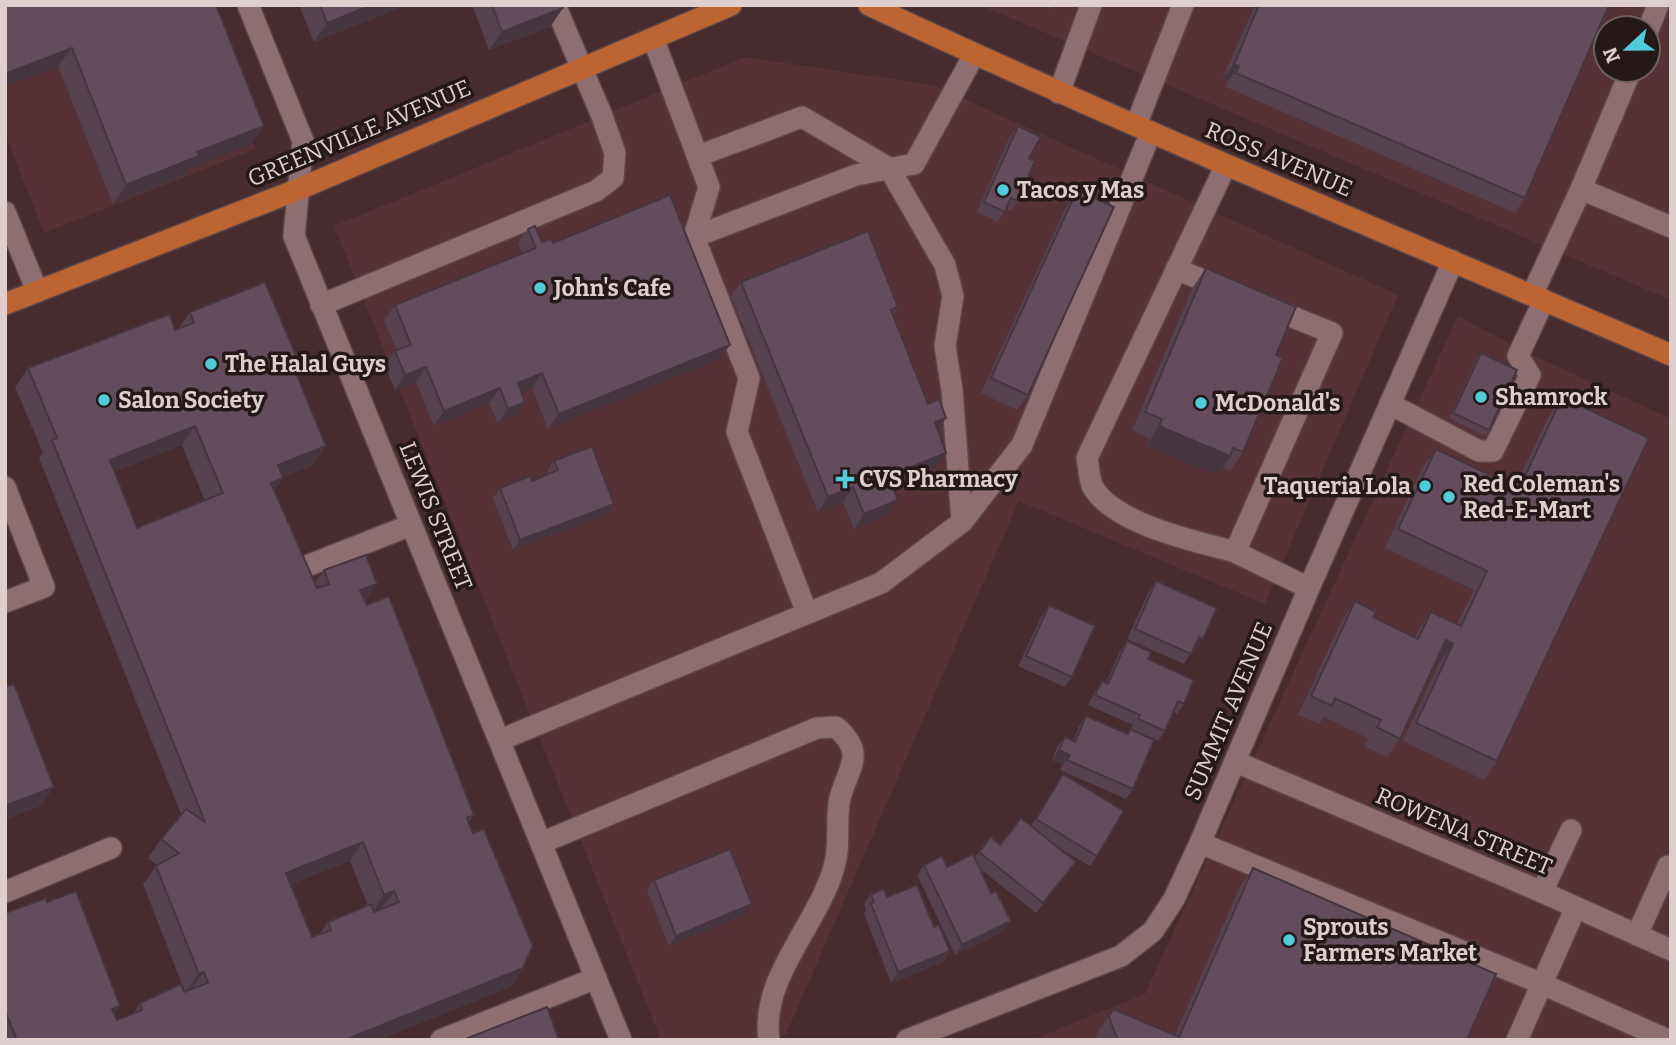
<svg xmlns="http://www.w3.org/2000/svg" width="1676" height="1045" font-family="Bitter,serif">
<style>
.built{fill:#563236;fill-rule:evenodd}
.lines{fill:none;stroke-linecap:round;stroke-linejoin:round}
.minor-casing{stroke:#5e474a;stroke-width:24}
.major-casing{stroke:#5e474a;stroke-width:24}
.minor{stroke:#8f6e71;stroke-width:21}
.major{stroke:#bd6532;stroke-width:21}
.wall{fill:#57414f;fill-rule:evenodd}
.shaded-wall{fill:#473540}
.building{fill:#654c5c;stroke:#473540;stroke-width:2;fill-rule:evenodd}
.poi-dot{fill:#52cbd9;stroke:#251819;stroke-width:2.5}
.labels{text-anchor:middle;stroke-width:7;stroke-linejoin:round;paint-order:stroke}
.street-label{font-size:23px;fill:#e0cdce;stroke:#251819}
.poi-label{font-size:23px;font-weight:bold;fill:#e0cdce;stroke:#251819;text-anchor:start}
</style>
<rect width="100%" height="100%" fill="#472b2e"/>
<!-- built -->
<g class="built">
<polygon points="5,5 199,5 256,149 44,233 5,133"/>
<path d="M980,5H1671V300ZM1606,28H1648V70H1606Z"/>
<polygon points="745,57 933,85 1398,295 1265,604 1019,501 786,1034 770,1040 661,1040 334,226"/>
<polygon points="1458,316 1520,349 1671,419 1671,1040 1032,1040 1145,994"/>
</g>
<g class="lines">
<!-- minor casing -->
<g class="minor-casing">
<g id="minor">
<polyline points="248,5 303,141 294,236 621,1040"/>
<polyline points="1648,30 1658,5"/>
<polyline points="653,38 709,187 694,237 749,378 737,432 807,613"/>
<polyline points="1059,93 1091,5"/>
<polyline points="1136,125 1183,5"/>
<polyline points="698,156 802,117 889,168 945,265 953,296 945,346 952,390 962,522"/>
<path d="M1226,165L1087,458C1089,467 1089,482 1094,489C1117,525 1196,541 1235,552L1332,333L1266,306"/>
<polyline points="1581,189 1671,227"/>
<polyline points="5,212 37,291"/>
<polyline points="694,237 856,175 914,164 974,55"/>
<polyline points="1176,269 1224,289"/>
<polyline points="1532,295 1581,189 1631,70"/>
<polyline points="321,305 596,191 613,178 615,153 602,116 555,5"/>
<polyline points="1390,404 1479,451 1493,451 1530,375 1518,356 1544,300"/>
<polyline points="5,487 44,587 5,602"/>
<polyline points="1235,552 1309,588"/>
<polyline points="289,573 411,525"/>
<polyline points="500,740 881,583 962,522 1022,445 1151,132"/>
<polyline points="1236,762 1542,892 1671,950"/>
<path d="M541,843L817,728L836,727C867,754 848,767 840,798C835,820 841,845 834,867C818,925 760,977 769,1040"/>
<polyline points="1200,843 1540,983 1668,1040"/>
<polyline points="5,892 111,848"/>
<polyline points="1542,892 1571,830"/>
<polyline points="1637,935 1668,866 1671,867"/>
<polyline points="441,1040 596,978"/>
<polyline points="907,1040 1121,956 1153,931 1174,899 1200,843 1309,588 1453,261"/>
<polyline points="1517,1040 1576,907"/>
</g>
</g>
<!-- major casing -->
<g class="major-casing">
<g id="major">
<path d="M869,5C1133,129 1403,239 1671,355"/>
<polyline points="5,304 299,189 731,5"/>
</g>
</g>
<!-- minor -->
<use href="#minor" class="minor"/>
<!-- major -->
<use href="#major" class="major"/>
</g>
<!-- wall -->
<g class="wall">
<polygon points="5,5 251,144 191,168 186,175 113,204 58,66 5,87"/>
<polygon points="299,5 407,5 314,42"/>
<polygon points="472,5 562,5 550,27 489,50"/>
<polygon points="1041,5 1053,5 1050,9"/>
<polygon points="1255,5 1609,5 1525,198 1515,213 1226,87 1228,81 1223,78"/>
<polygon points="1018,126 1029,158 1018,201 1011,211 1006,209 998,222 977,212 1010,136"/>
<polygon points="1077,190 1028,395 1017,410 981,393 1067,205"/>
<polygon points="528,229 542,242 553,243 730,345 719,359 548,429 532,388 521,392 515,416 498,423 489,403 434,426 416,382 395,390 385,366 395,351 397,351 384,320 395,305 522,254 518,243"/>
<polygon points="1206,268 1276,355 1243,452 1230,471 1222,467 1217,475 1146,445 1149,438 1132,430 1193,287"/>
<polygon points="741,282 898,307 893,315 928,404 946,418 937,430 946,453 936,468 892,485 888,515 854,529 843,502 818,512 731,296"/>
<path d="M190,312L294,368L326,446L313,465L282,477L283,478L274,491L315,583L324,570L377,584L365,600L474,815L468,823L523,968L510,987L378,1040H5V913L47,902L120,1006L114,1014L117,1020L133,1014L140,1003L185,992L143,884L157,865L148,858L161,839L181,814L39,458L43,453L15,387L28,368L178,329ZM182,445L205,501L137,528L114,472ZM350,861L368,906L328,922L319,935L312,937L291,884Z"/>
<polygon points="1481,353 1489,430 1485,436 1449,418 1477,358"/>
<polygon points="1562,397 1497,761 1484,780 1403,741 1440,662 1437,661 1400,739 1387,757 1364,746 1368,738 1324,717 1319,724 1298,715 1342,620 1355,601 1373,617 1415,637 1418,631 1431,612 1457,624 1474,590 1385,548 1422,468 1436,449 1515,487 1549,416"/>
<polygon points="554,461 614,504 607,514 513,550 493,498 500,488 532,481 549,474 547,471"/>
<polygon points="1156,581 1196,649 1194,648 1184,664 1127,639 1149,591"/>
<polygon points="1049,605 1072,677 1065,687 1018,666 1042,615"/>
<polygon points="1127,641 1148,659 1184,704 1177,714 1173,712 1165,731 1158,741 1131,729 1133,725 1088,705 1095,691 1102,681 1106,683 1120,651"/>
<polygon points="1086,716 1127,734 1130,729 1133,789 1126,799 1060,770 1063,765 1052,760 1057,747 1065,737 1073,741 1079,726"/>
<polygon points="1063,774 1097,856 1090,866 1054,845 1076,862 1036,913 979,868 1004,931 955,955 917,875 924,865 947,867 974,858 979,852 1000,845 1031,826"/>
<polygon points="1253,868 1467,1040 1097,1040 1096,1035 1113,1009 1175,1035 1240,887"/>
<polygon points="654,880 745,915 669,946 647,890"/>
<polygon points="871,894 887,897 934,927 950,951 943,962 891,983 864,914 866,910 864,904"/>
</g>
<!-- shaded-wall -->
<g class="shaded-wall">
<polygon points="372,5 407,5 314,42 327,23"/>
<polygon points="563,8 550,27 489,50 502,32"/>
<polygon points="72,48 58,66 5,87 5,74"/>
<polygon points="1234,64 1239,66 1228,81 1223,78"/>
<polygon points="264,126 251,144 191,168 186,175 113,204 126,185 197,152"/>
<polygon points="730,345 719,359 548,429 559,414"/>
<polygon points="426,367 416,382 395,390 405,375"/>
<polygon points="542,373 532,388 507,397 518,383"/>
<polygon points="500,388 489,403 434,426 444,411"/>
<polygon points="525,402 515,416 498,423 508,409"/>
<polygon points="946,418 936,433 935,422"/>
<polygon points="195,426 182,445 97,479 110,460"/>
<polygon points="1159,426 1230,456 1217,475 1146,445"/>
<polygon points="326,446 313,465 265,484 278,465"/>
<polygon points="946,453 936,468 878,491 888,476"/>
<polygon points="283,478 270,497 271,483"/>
<polygon points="853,487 843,502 818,512 828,497"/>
<polygon points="898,500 888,515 854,529 864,514"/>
<polygon points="614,504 607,514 513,550 520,540"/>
<polygon points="377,584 363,602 360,590"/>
<polygon points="1199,637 1203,639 1196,649 1192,647"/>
<polygon points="1446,640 1453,644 1440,662 1433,659"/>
<polygon points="1059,750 1070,755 1063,765 1052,760"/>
<polygon points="54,787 41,806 5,820 5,806"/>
<polygon points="363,842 350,861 273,891 286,873"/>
<polygon points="394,891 381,909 371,914 384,895"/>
<polygon points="752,904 745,915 669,946 676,936"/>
<polygon points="1011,921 1004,931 955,955 962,945"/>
<polygon points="950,951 943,962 891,983 898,972"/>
<polygon points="523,968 510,987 378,1040 345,1040"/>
<polygon points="204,972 191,990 185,992 199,974"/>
<polygon points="120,1006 107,1025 112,1009"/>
</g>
<!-- building -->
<g class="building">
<polygon points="5,5 216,5 264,126 197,152 199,156 126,185 72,48 5,74"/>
<polygon points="320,5 372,5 327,23"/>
<polygon points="492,5 562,5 563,8 502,32"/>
<polygon points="1259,5 1609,5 1525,198 1236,73 1239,66 1234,64"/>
<polygon points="1018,126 1041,137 1029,158 1035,161 1018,201 1011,198 1005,212 984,202"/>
<polygon points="1077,190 1114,207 1028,395 991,378"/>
<polygon points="670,195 730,345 559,414 542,373 518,383 525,402 508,409 500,388 444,411 426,367 405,375 395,351 411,345 395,305 536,248 528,229 535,226 542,242 551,239 553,243"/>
<polygon points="868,231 898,307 891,310 928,404 939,399 946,418 935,422 946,453 888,476 898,500 864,514 853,487 828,497 741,282"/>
<polygon points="1206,268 1296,307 1276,355 1283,358 1243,452 1233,448 1230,456 1159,426 1162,419 1145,412"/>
<path d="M265,282L298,360L292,363L326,446L278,465L283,478L271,483L317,588L329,584L324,570L366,555L377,584L360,590L367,605L389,596L474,815L467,818L473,833L484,829L533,946L523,968L345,1040H17L5,1011V913L46,898L47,902L76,891L120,1006L112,1009L117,1020L142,1010L140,1003L181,984L184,992L208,983L204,972L199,974L156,866L179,853L161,839L186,809L205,822L52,440L57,438L28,368L170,314L175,330L194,323L190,312ZM195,426L223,493L137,528L110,460ZM363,842L384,895L394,891L399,902L374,912L371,904L328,922L331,930L312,937L286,873Z"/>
<polygon points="1481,353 1517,370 1489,430 1453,413"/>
<polygon points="1562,397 1649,438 1497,761 1416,723 1453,644 1446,640 1400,739 1377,727 1381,720 1335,698 1332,706 1311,696 1355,601 1376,612 1373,617 1418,639 1431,612 1461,626 1487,571 1398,529 1436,449 1519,489"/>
<polygon points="592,446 614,504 520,540 500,488 530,476 532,481 558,470 554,461"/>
<polygon points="1156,581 1217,608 1203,639 1199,637 1191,654 1135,629"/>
<polygon points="1049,605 1095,626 1072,677 1026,656"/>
<polygon points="1127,641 1151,652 1148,659 1194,680 1184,704 1178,701 1165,731 1138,719 1140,715 1095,695 1102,681 1108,684"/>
<polygon points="14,684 54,787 5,806 5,687"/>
<polygon points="1086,716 1128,734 1130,729 1154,740 1133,789 1067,760 1070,755 1059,750 1065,737 1075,742"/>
<polygon points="1063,774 1124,811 1097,856 1036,819"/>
<polygon points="1021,818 1076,862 1043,903 979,852 991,837 1000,845"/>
<polygon points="730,849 752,904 676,936 654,880"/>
<polygon points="973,854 991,893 996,891 1011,921 962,945 924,865 942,856 947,867"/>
<polygon points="1253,868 1496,974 1467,1040 1118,1040 1109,1017 1113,1009 1179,1037"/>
<polygon points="917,885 934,927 939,925 950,951 898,972 871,904 874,902 871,894 884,889 887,897"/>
<polygon points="547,1007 559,1040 463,1040"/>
</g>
<!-- markers -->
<g class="poi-dot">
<circle cx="1003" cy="190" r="7"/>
<circle cx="540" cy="288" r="7"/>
<circle cx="211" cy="364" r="7"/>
<circle cx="1481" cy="397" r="7"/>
<circle cx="104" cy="400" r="7"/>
<circle cx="1201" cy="403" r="7"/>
<path d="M841.5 468.5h7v7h7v7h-7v7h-7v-7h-7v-7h7z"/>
<circle cx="1425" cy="486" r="7"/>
<circle cx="1449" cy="497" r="7"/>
<circle cx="1289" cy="940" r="7"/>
</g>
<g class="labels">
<!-- street labels -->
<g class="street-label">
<text transform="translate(359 133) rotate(-23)" y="8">GREENVILLE AVENUE</text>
<text transform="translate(1279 159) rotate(23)" y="8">ROSS AVENUE</text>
<text transform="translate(436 516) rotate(68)" y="8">LEWIS STREET</text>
<text transform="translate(1228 711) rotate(-67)" y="8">SUMMIT AVENUE</text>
<text transform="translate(1464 831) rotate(23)" y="8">ROWENA STREET</text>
</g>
<!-- poi labels -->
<g class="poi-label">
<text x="1017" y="198">Tacos y Mas</text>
<text x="554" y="296">John's Cafe</text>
<text x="225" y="372">The Halal Guys</text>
<text x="1495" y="405">Shamrock</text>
<text x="118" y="408">Salon Society</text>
<text x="1215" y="411">McDonald's</text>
<text x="859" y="487">CVS Pharmacy</text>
<text x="1463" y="492">Red Coleman's<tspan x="1463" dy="26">Red-E-Mart</tspan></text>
<text x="1411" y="494" text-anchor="end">Taqueria Lola</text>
<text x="1303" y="935">Sprouts<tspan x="1303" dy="26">Farmers Market</tspan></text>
</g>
</g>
<!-- border -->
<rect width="1676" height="1045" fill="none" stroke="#e0cdce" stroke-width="14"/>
<!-- north arrow -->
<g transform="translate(1627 49) rotate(248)"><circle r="33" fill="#251819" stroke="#706061" stroke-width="2"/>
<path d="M0-5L12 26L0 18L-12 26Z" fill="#52cbd9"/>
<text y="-10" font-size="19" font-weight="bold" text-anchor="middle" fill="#e0cdce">N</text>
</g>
</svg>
